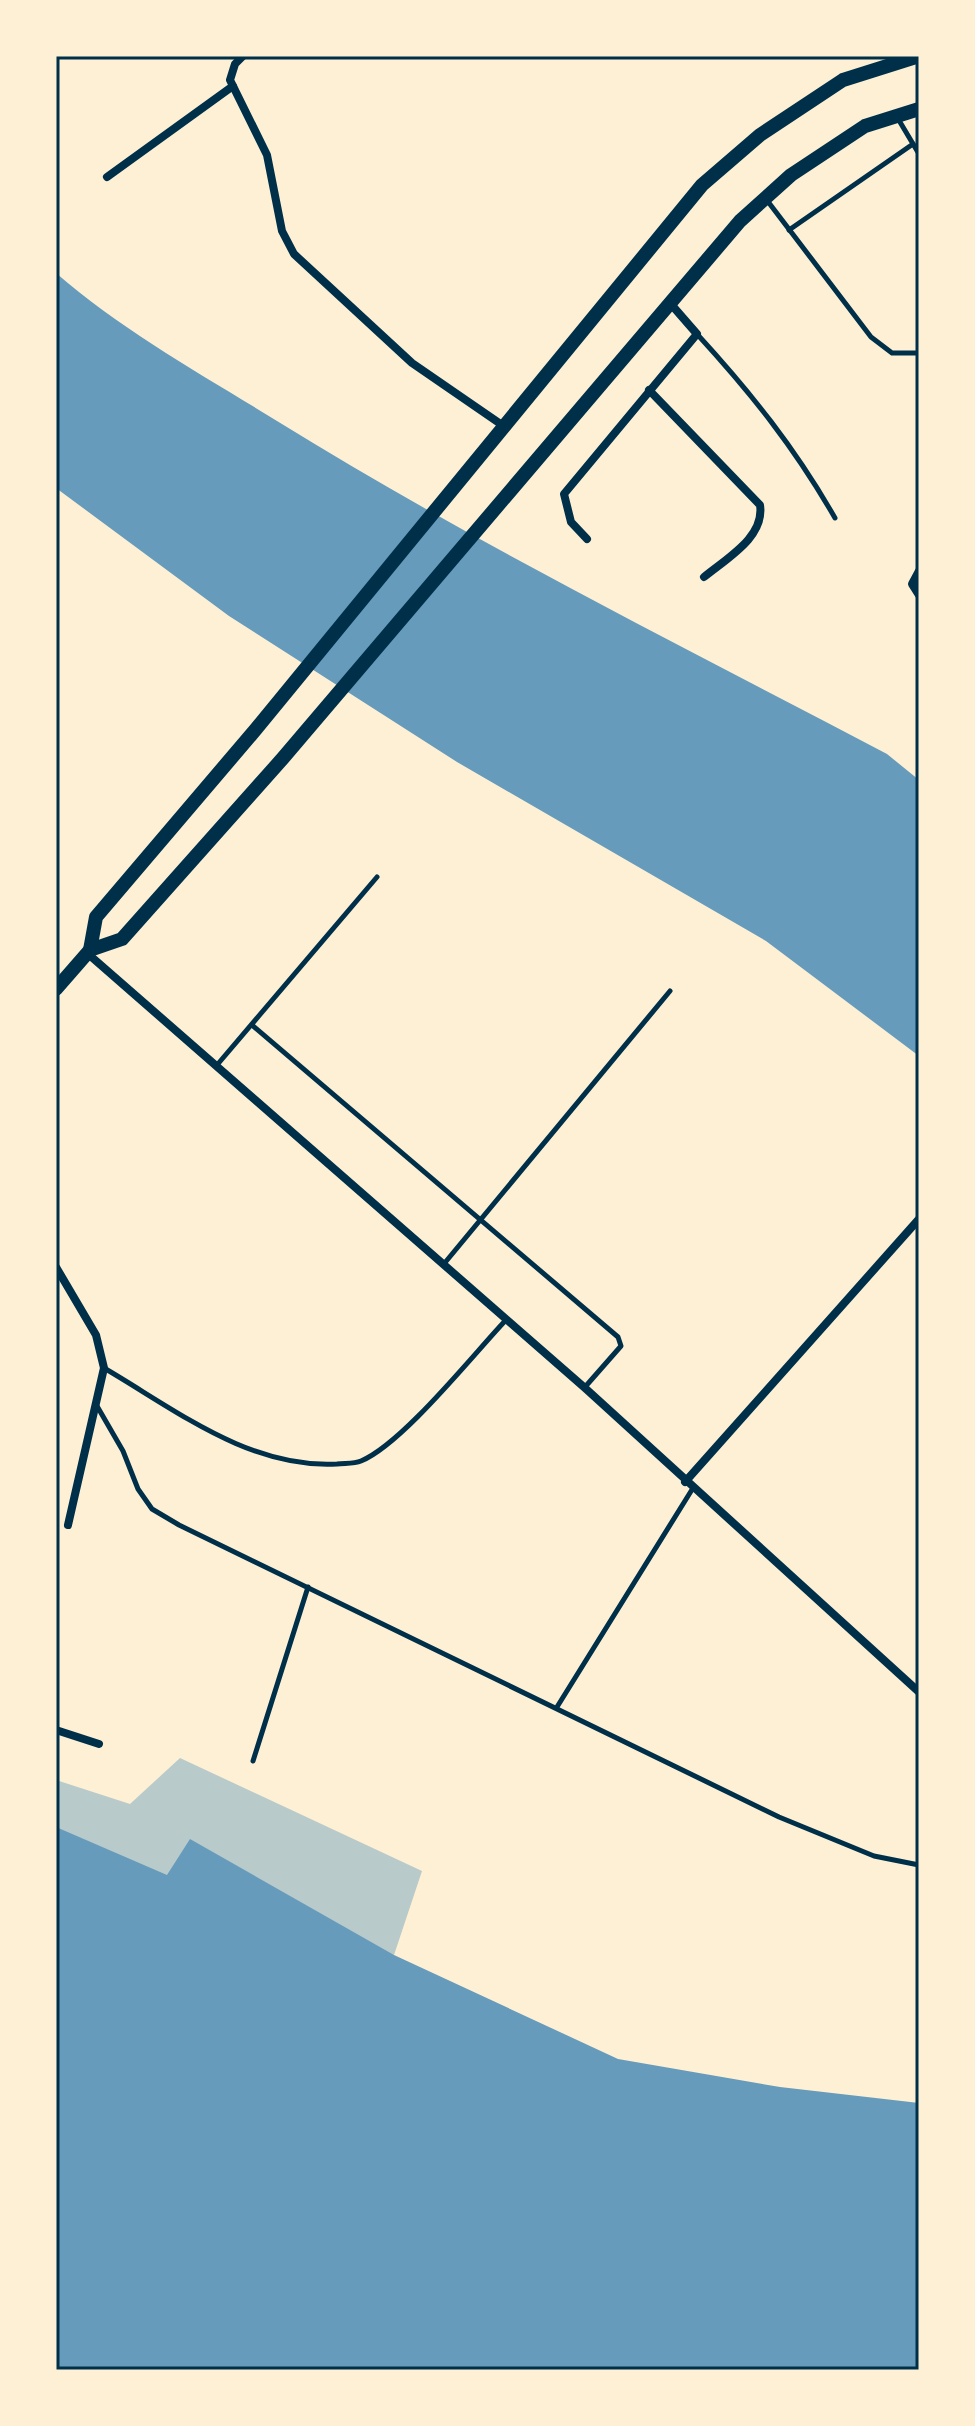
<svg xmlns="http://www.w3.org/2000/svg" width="975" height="2426" font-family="'Work Sans',sans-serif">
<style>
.green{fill:#b9caca}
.water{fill:#669bbc}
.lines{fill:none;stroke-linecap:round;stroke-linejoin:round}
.service{stroke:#003049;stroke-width:5}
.minor{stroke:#003049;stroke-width:8}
.primary{stroke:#003049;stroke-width:14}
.neatline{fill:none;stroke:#003049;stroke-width:3}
</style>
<rect width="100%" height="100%" fill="#fdf0d5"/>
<!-- green -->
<polygon class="green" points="180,1758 422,1871 394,1955 173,1895 56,1850 56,1780 130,1804"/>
<!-- water -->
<g class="water">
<path d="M56,273C123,331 201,374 277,421C474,543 682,646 887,754L919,780V1056L766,941L457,762L229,616L56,488Z"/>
<polygon points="56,1827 167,1875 190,1839 394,1955 618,2059 780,2087 919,2103 919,2370 56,2370"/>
</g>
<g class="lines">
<!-- service -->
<g class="service">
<polyline points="897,117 919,154"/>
<polyline points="766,199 871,337 892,353 919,353"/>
<polyline points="789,230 913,144"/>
<path d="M697,334C751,393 795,448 835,518"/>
<polyline points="252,1025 618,1337 621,1346 585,1387"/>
<polyline points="217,1065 377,877"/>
<polyline points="443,1265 670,991"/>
<path d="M104,1368C176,1410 250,1469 337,1464C345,1463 354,1464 361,1461C402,1444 472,1356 505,1321"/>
<polyline points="97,1406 123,1451 138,1489 152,1509 179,1525 779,1817 874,1856 919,1865"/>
<polyline points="557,1707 693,1488"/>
<polyline points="253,1761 308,1587"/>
</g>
<!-- minor -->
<g class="minor">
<polyline points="243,56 235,64 230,80 267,155 282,231 294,254 412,363 505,427"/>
<polyline points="107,177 233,86"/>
<path d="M649,390L760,505C765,537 727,558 704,577"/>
<polyline points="587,539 571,522 564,494 697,334 670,303"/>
<polyline points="919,571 912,584 919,595"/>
<polyline points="87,953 585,1388 919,1692"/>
<polyline points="56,1267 96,1335 104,1368 68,1525"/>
<polyline points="685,1482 919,1219"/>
<polyline points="56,1730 99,1744"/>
</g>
<!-- primary -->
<g class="primary">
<polyline points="90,950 96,917 256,729 702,185 760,135 843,80 919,56"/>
<polyline points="56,989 90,950 122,939 283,758 740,221 791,175 865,126 919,109"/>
</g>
</g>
<!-- border -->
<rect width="975" height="2426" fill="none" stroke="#fdf0d5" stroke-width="116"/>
<rect x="58" y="58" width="859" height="2310" class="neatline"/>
</svg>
